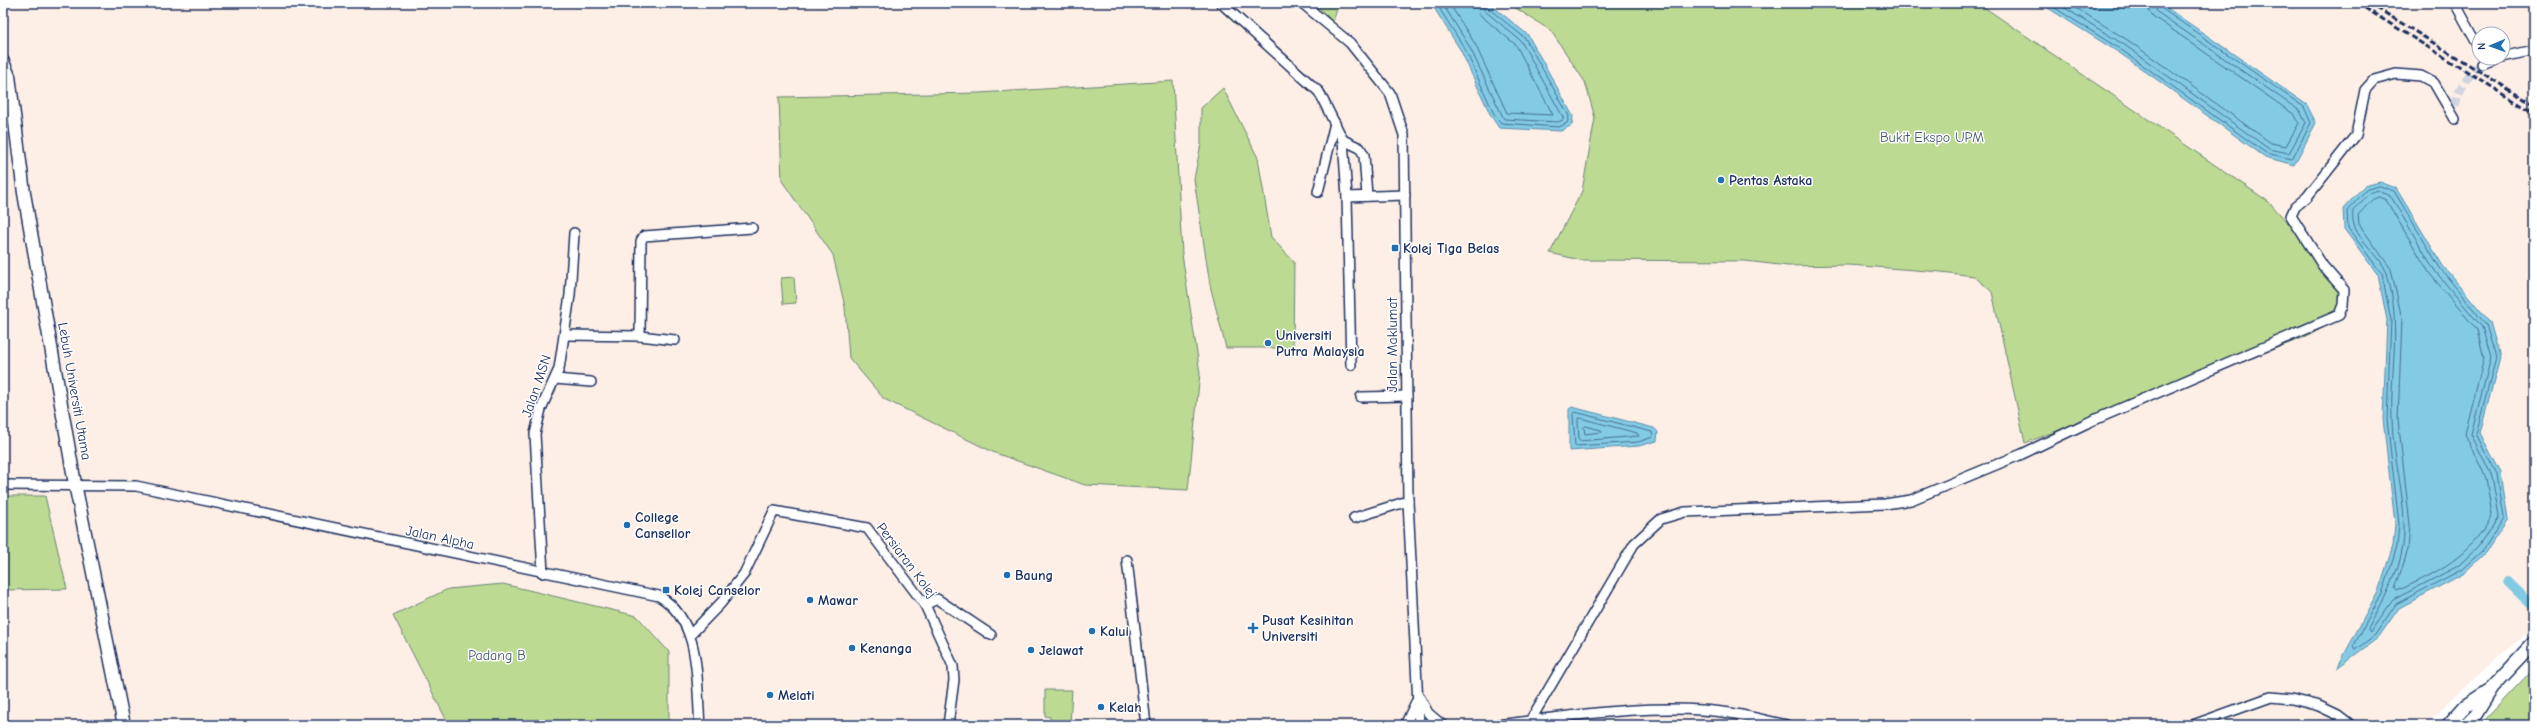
<svg xmlns="http://www.w3.org/2000/svg" width="2537" height="728" font-family="'Comic Neue',sans-serif">
<style>
.built{fill:#feefe6;fill-rule:evenodd}
.green{fill:#bcda92;stroke:#6c8478}
.water{fill:#83cbe4;stroke:#598dae}
.lines{fill:none;stroke-linecap:round;stroke-linejoin:round}
.shore{stroke:#456d94;stroke-width:1}
.canal{stroke:#83cbe4;stroke-width:10}
.minor-tunnel{stroke:#d1d5df;stroke-width:9;stroke-dasharray:9 4.5;stroke-linecap:butt}
.minor-casing{stroke:#1b2f5e;stroke-width:12}
.tertiary-casing{stroke:#1b2f5e;stroke-width:15}
.minor{stroke:#fff;stroke-width:9}
.tertiary{stroke:#fff;stroke-width:12}
.rail{stroke:#1b2f5e;stroke-width:3;stroke-dasharray:6 3;stroke-linecap:butt}
.poi-dot{fill:#1f6fb2;stroke:#fff;stroke-width:1.5}
.labels{text-anchor:middle;stroke-width:3;stroke-linejoin:round;paint-order:stroke}
.park-label{font-size:14px;fill:#435a6b;stroke:#fff}
.poi-label{font-size:14px;font-weight:bold;fill:#1b2f5e;stroke:#fff;text-anchor:start}
.street-label{font-size:14px;fill:#1b2f5e;stroke:#fff}
</style>
<rect width="100%" height="100%" fill="#fff"/>
<filter id="ink" filterUnits="userSpaceOnUse"><feTurbulence type="fractalNoise" baseFrequency=".025" numOctaves="2"/><feDisplacementMap in="SourceGraphic" scale="8" xChannelSelector="R" yChannelSelector="G"/><feConvolveMatrix kernelMatrix="1 2 1 2 8 2 1 2 1" color-interpolation-filters="sRGB"/></filter>
<g filter="url(#ink)">
<!-- built -->
<path class="built" d="M3,3H2534V628L2488,665L2425,725H3ZM2479,34H2503V58H2479Z"/>
<!-- green -->
<g class="green">
<polygon points="1314,3 1339,3 1333,22"/>
<polygon points="1508,3 1978,3 2269,202 2348,289 2345,315 2308,336 2025,443 1992,292 1974,276 1941,272 1848,265 1788,266 1745,261 1580,260 1550,253 1582,191 1595,118 1585,82 1551,31"/>
<polygon points="1173,81 1182,254 1200,373 1188,490 1085,485 995,453 884,399 849,358 845,307 833,255 782,181 779,97 979,93"/>
<polygon points="1223,88 1258,158 1271,237 1294,262 1293,348 1226,348 1210,285 1194,179 1201,144 1201,108"/>
<polygon points="794,277 796,303 783,304 781,278"/>
<polygon points="3,496 45,496 67,589 3,590"/>
<polygon points="503,584 637,616 669,652 669,725 449,725 393,615 448,589"/>
<polygon points="2534,668 2534,725 2480,725"/>
<polygon points="1045,690 1072,690 1070,725 1050,725 1050,717 1045,716"/>
</g>
<!-- water -->
<g class="water">
<polygon points="1431,3 1489,3 1528,35 1573,116 1572,125 1561,131 1499,128 1491,116 1461,51"/>
<polygon points="2040,3 2160,3 2307,105 2316,123 2294,165 2265,157 2121,54"/>
<polygon points="2380,182 2396,188 2443,266 2490,322 2500,358 2480,433 2501,473 2508,519 2485,553 2463,574 2399,608 2378,638 2337,668 2378,592 2393,546 2395,524 2383,419 2387,320 2378,275 2344,229 2343,209 2364,186"/>
<polygon points="1572,407 1654,428 1658,432 1657,441 1639,446 1569,451 1569,409"/>
</g>
<g class="lines">
<!-- shore -->
<g class="shore">
<polyline points="1436,3 1465,49 1494,114 1501,123 1559,127 1567,123 1569,116 1525,38 1488,8 1486,3"/>
<polyline points="1442,3 1469,46 1504,119 1558,122 1563,120 1563,117 1521,41 1485,11 1481,3"/>
<polyline points="1449,3 1475,44 1507,113 1553,115 1516,45 1480,15 1475,3"/>
<polyline points="2047,3 2123,51 2266,153 2292,159 2311,123 2304,107 2161,8 2159,3"/>
<polyline points="2057,3 2126,46 2269,149 2289,153 2306,123 2300,111 2157,12 2154,3"/>
<polyline points="2068,3 2129,41 2271,143 2286,146 2299,123 2295,115 2154,17 2149,11 2147,3"/>
<polygon points="2380,186 2394,191 2440,268 2486,325 2496,358 2476,434 2497,474 2504,518 2482,551 2461,570 2396,604 2375,635 2355,650 2353,647 2382,594 2397,547 2399,524 2387,419 2391,320 2382,274 2348,228 2347,211 2366,190"/>
<path d="M2380,191L2390,195L2435,271L2482,327L2491,358L2471,434L2492,476L2499,517L2478,547L2458,566L2393,600L2370,632L2368,629C2381,605 2399,573 2403,546C2408,503 2393,461 2392,419C2390,367 2402,326 2387,274C2380,251 2349,237 2353,212L2368,194Z"/>
<path d="M2379,197L2386,200L2430,274L2477,330L2484,358L2465,434L2486,478L2492,515C2473,555 2435,574 2397,591L2395,589L2408,550L2410,525L2398,419L2402,319L2391,269L2359,224L2358,215L2372,200Z"/>
<polygon points="1575,412 1652,432 1653,437 1638,442 1575,446 1573,414"/>
<polygon points="1580,418 1637,433 1639,436 1579,441 1578,420"/>
<polygon points="1586,426 1601,430 1602,432 1585,434 1584,428"/>
</g>
<!-- canal -->
<polyline class="canal" points="2508,582 2534,607"/>
<!-- minor-tunnel -->
<path class="minor-tunnel" d="M2455,106C2459,88 2467,75 2482,64"/>
<!-- minor casing -->
<g class="minor-casing">
<g id="minor">
<polyline points="1221,3 1319,92 1343,140 1347,197 1405,195"/>
<polyline points="1302,3 1350,43 1390,93 1404,135 1408,501 1419,725"/>
<polyline points="2455,3 2479,47"/>
<polyline points="2503,57 2534,50"/>
<polyline points="2482,64 2498,58"/>
<polyline points="1343,140 1360,148 1364,155 1367,196"/>
<polyline points="1318,192 1335,123"/>
<polyline points="1347,197 1351,365"/>
<polyline points="566,335 640,336 675,340"/>
<polyline points="640,336 641,241 644,236 752,228"/>
<polyline points="555,379 591,382"/>
<polyline points="1361,397 1407,396"/>
<path d="M3,485L136,486L659,596C702,622 696,680 700,725"/>
<polyline points="1354,518 1408,501"/>
<polyline points="1127,560 1146,725"/>
<polyline points="543,573 535,434 541,409 559,369 570,295 574,233"/>
<polyline points="925,605 937,599 991,635"/>
<polyline points="691,634 721,603 744,574 774,511 867,528 925,605 953,666 954,680 948,725"/>
<polyline points="1420,698 1428,713 1442,725"/>
<polyline points="1530,721 1634,544 1661,519 1685,512 1885,504 1911,500 2022,454 2087,423 2339,315 2343,305 2344,290 2323,266 2291,216 2295,207 2307,197 2356,135 2365,90 2374,80 2396,74 2421,76 2434,83 2455,119"/>
<polyline points="1405,725 1416,702"/>
<path d="M1497,725C1571,716 1656,702 1730,713C1749,716 1768,721 1787,725"/>
<polyline points="2193,725 2271,697 2292,699 2319,706 2338,715 2351,725"/>
</g>
</g>
<!-- tertiary casing -->
<g class="tertiary-casing">
<g id="tertiary">
<polyline points="3,62 9,76 24,193 75,484 124,725"/>
<polyline points="2448,725 2466,705 2488,691"/>
<polyline points="2465,725 2476,714 2492,688 2534,643"/>
</g>
</g>
<!-- minor -->
<use href="#minor" class="minor"/>
<!-- tertiary -->
<use href="#tertiary" class="tertiary"/>
<!-- rail -->
<g class="rail">
<polyline points="2357,3 2534,113"/>
<polyline points="2369,3 2534,105"/>
</g>
</g>
</g>
<!-- markers -->
<g class="poi-dot">
<circle cx="1721" cy="180" r="4"/>
<rect x="1391" y="244" width="8" height="8" rx="2"/>
<circle cx="1268" cy="343" r="4"/>
<circle cx="627" cy="525" r="4"/>
<circle cx="1007" cy="575" r="4"/>
<rect x="662" y="586" width="8" height="8" rx="2"/>
<circle cx="810" cy="600" r="4"/>
<path d="M1251 622h4v4h4v4h-4v4h-4v-4h-4v-4h4z"/>
<circle cx="1092" cy="631" r="4"/>
<circle cx="852" cy="648" r="4"/>
<circle cx="1031" cy="650" r="4"/>
<circle cx="770" cy="695" r="4"/>
<circle cx="1101" cy="707" r="4"/>
</g>
<g class="labels">
<!-- park labels -->
<g class="park-label">
<text x="1932" y="142">Bukit Ekspo UPM</text>
<text x="497" y="660">Padang B</text>
</g>
<!-- poi labels -->
<g class="poi-label">
<text x="1729" y="185">Pentas Astaka</text>
<text x="1403" y="253">Kolej Tiga Belas</text>
<text x="1276" y="340">Universiti<tspan x="1276" dy="16">Putra Malaysia</tspan></text>
<text x="635" y="522">College<tspan x="635" dy="16">Cansellor</tspan></text>
<text x="1015" y="580">Baung</text>
<text x="674" y="595">Kolej Canselor</text>
<text x="818" y="605">Mawar</text>
<text x="1262" y="625">Pusat Kesihitan<tspan x="1262" dy="16">Universiti</tspan></text>
<text x="1100" y="636">Kalui</text>
<text x="860" y="653">Kenanga</text>
<text x="1039" y="655">Jelawat</text>
<text x="778" y="700">Melati</text>
<text x="1109" y="712">Kelah</text>
</g>
<!-- street labels -->
<g class="street-label">
<text transform="translate(1392 345) rotate(-90)" y="5">Jalan Maklumat</text>
<text transform="translate(536 386) rotate(-71)" y="5">Jalan MSN</text>
<text transform="translate(75 391) rotate(80)" y="5">Lebuh Universiti Utama</text>
<text transform="translate(440 537) rotate(12)" y="5">Jalan Alpha</text>
<text transform="translate(907 560) rotate(53)" y="5">Persiaran Kolej</text>
</g>
</g>
<!-- margin -->
<rect width="2537" height="728" fill="none" stroke="#fff" stroke-width="16"/>
<rect x="8" y="8" width="2521" height="712" fill="none" stroke="#1b2f5e" stroke-width="1.5" filter="url(#ink)"/>
<!-- north arrow -->
<g transform="translate(2491 46) rotate(268)"><circle r="19" fill="#ffffff" stroke="#a4acbf"/>
<path d="M0-3L7 15L0 10L-7 15Z" fill="#1f6fb2"/>
<text y="-6" font-size="11" font-weight="bold" text-anchor="middle" fill="#1b2f5e">N</text>
</g>
</svg>
